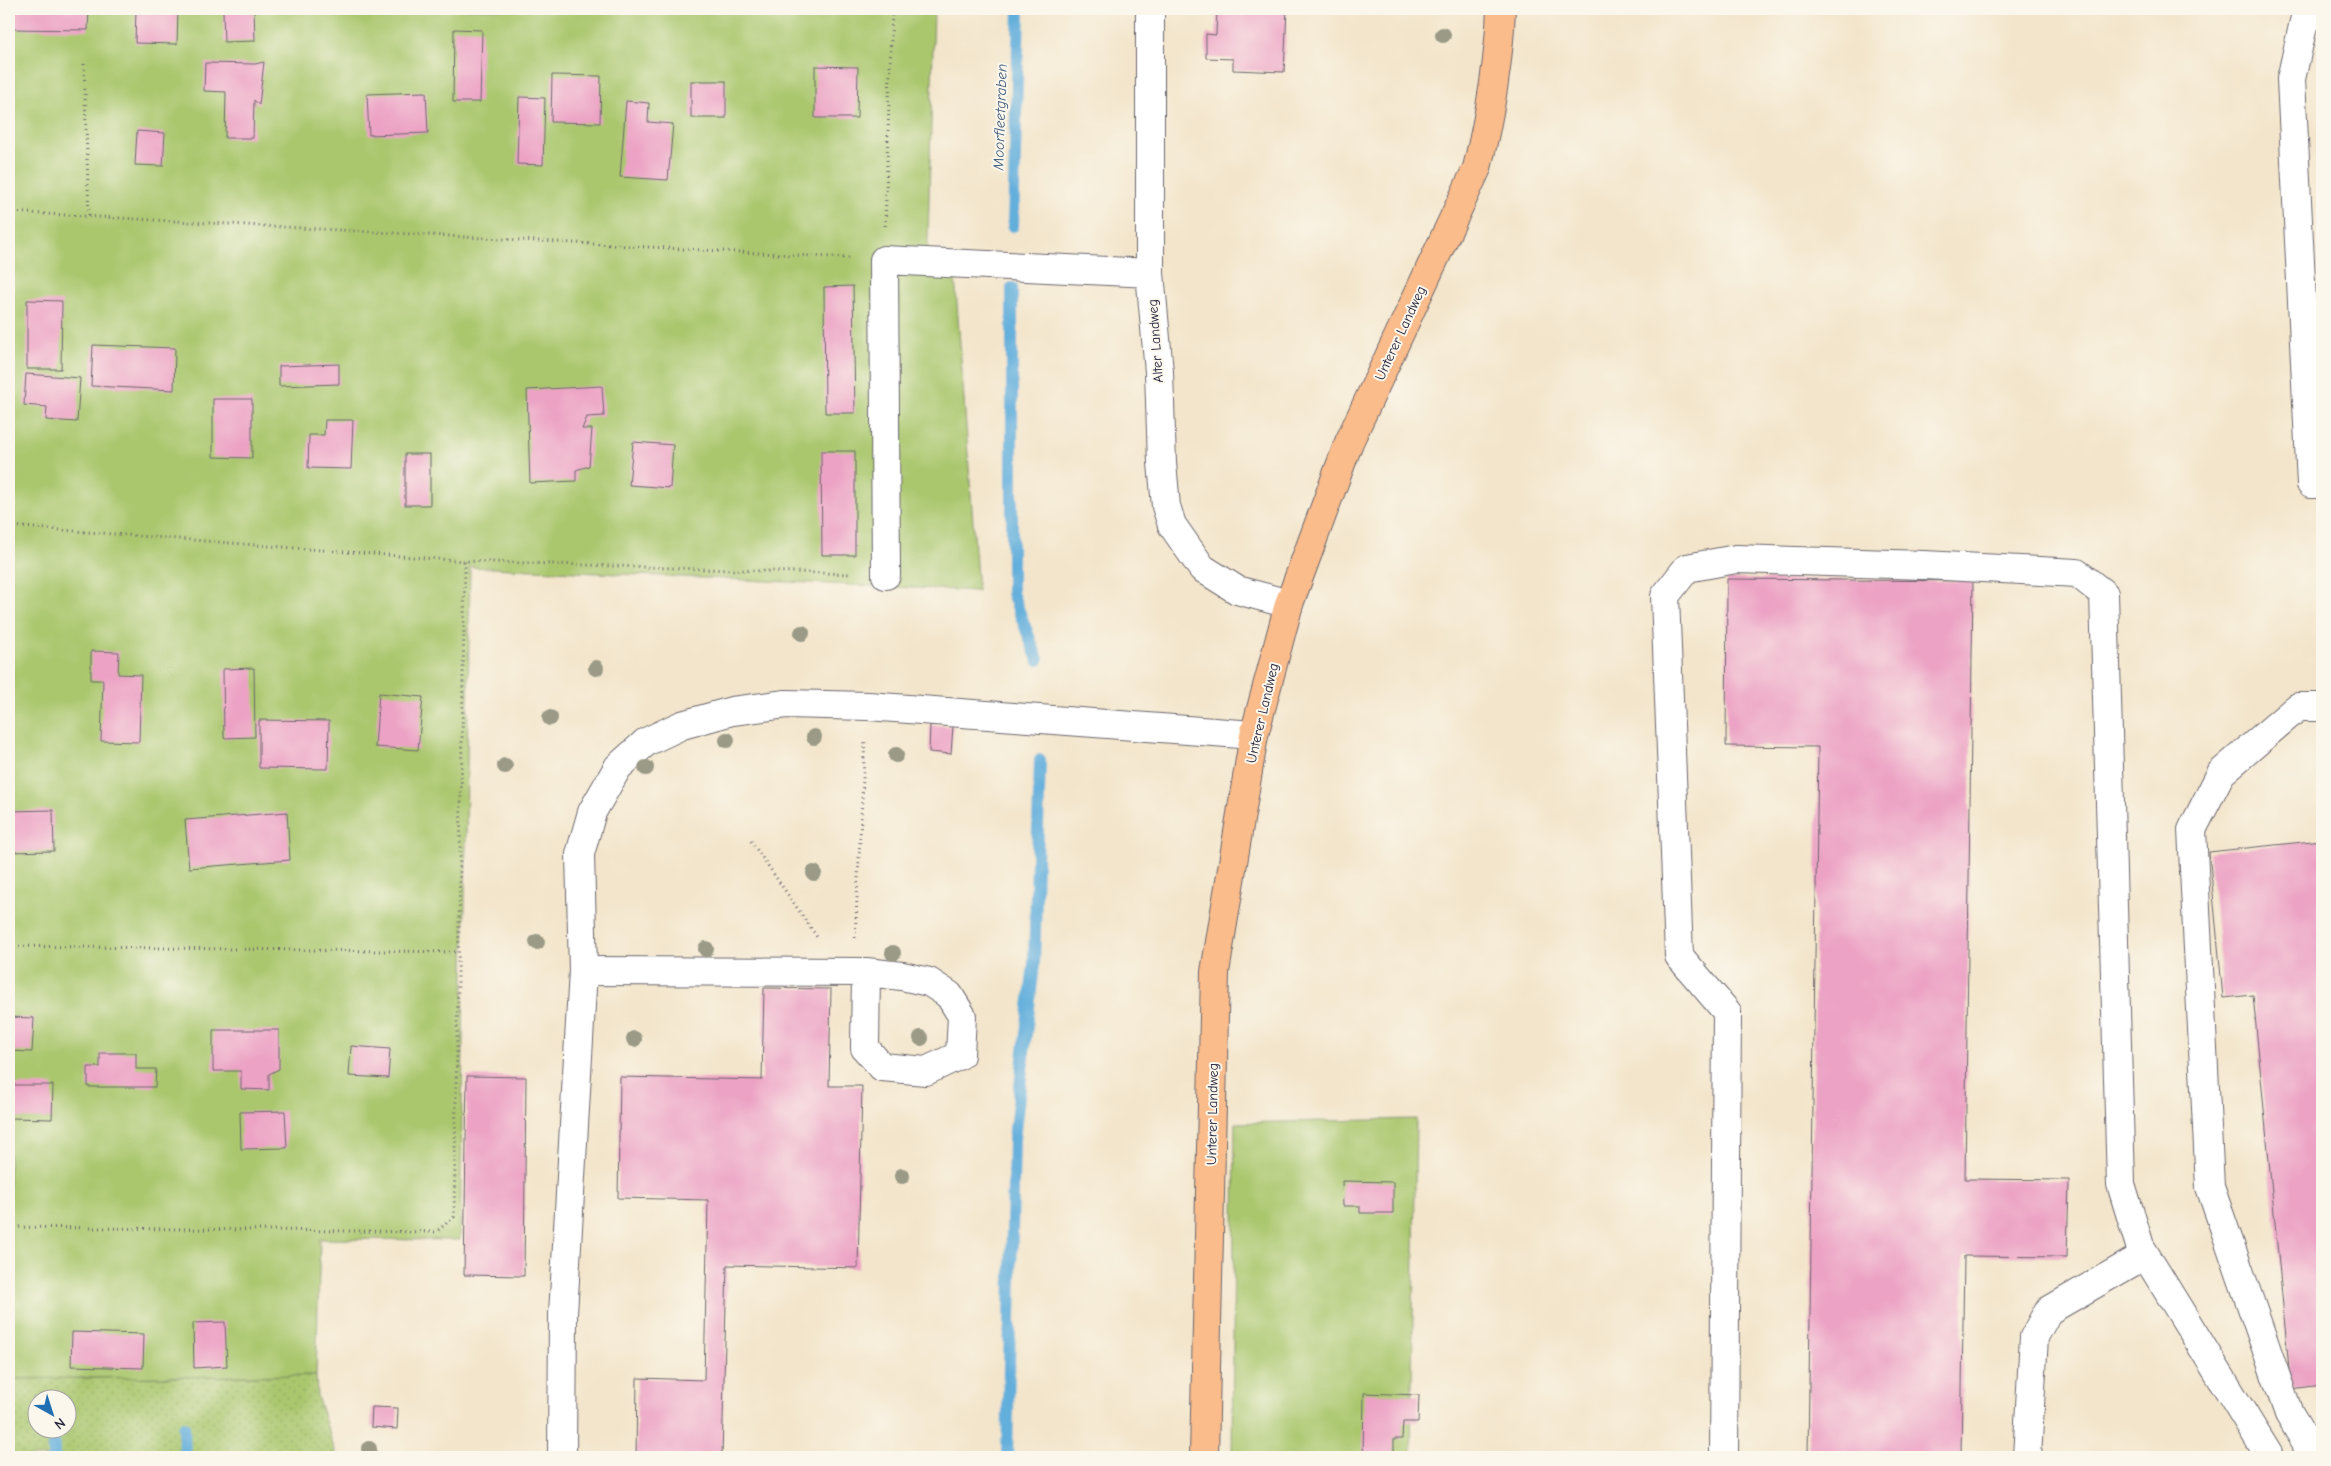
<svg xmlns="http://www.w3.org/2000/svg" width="2331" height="1466" font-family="'Comic Neue',sans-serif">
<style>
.grass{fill:url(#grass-dots);stroke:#667454;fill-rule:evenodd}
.green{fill:#aac76e;stroke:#667454}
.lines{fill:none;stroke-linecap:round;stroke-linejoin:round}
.stream{stroke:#63afdc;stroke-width:12}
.building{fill:#eca2c4}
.minor-casing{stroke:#6b666d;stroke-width:30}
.major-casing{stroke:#6b666d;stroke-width:30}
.path{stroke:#6b666d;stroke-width:3;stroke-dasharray:1 4;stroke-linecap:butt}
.minor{stroke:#fff;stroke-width:28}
.major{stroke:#fabc8b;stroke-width:28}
.tree{fill:#9a9a86}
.labels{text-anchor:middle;stroke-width:4;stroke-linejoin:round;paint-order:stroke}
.street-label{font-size:14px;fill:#22223b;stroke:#fbf7ec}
.water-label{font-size:15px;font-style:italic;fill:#3c5a7b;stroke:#fbf7ec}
</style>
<defs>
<pattern id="grass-dots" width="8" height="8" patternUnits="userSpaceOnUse" patternTransform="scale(1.25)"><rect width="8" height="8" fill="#aac76e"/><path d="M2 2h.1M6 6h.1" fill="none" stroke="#92ab60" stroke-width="1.8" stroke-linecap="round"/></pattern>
</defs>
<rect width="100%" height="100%" fill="#fbf7ec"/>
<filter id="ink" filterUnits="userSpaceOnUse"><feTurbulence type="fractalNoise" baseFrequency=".02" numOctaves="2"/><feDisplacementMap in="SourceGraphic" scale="10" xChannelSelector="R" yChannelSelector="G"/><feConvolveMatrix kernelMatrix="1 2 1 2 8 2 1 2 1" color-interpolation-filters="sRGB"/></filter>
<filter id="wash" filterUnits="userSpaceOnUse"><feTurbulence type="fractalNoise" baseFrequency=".0096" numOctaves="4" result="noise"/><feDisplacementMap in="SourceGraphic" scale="20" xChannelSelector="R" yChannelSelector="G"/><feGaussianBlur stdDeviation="1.12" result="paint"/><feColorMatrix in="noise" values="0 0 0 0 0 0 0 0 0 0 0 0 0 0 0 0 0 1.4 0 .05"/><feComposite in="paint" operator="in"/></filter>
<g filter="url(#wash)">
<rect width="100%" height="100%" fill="#f3e5cb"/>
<!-- grass -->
<path class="grass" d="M316,1375L317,1396L337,1457H9V1379ZM38,1398H68V1428H38Z"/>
<!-- green -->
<g class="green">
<polygon points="9,9 934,9 927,275 955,276 978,591 470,567 460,1240 320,1239 316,1375 9,1379"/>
<polygon points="1416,1119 1411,1457 1232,1457 1235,1123"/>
</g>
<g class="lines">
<!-- stream -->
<g class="stream">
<polyline points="1013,226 1019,9"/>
<polyline points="1012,288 1012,593 1038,660"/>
<polyline points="184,1427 185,1457"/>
<polyline points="53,1428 54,1457"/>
<polyline points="1007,1457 1014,1139 1034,964 1040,760"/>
</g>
</g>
<g id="blocks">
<!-- building -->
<g class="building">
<polygon points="10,9 89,9 88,30 10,29"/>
<polygon points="136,9 178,9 177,44 135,43"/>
<polygon points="254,9 255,41 224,42 223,10"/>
<polygon points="1217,9 1287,9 1284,72 1233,70 1233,59 1206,58 1206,34 1216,35"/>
<polygon points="454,29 482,30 480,102 453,102"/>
<polygon points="264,62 259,105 254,100 253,138 225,138 226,92 204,91 205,63 255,64"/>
<polygon points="815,66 858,67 857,118 815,118"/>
<polygon points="552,75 601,76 600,123 551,122"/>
<rect x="691" y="81" width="35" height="37"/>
<polygon points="426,92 428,133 369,135 367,94"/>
<polygon points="519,97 545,98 543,165 517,164"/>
<polygon points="626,101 649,103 648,122 673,124 668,180 620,177"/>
<polygon points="137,131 165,133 163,166 135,165"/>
<polygon points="853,286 855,413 825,413 824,287"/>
<polygon points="27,300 62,301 61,369 27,369"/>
<polygon points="93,345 175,348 174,390 91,386"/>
<polygon points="339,364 339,384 279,386 279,366"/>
<polygon points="26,374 80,378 77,422 46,420 47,407 24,405"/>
<polygon points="602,386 604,416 587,417 582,429 592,429 589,466 576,470 576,481 530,483 527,390"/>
<polygon points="213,399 252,399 252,458 213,457"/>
<polygon points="325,420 353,420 351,469 308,468 309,435 324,435"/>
<polygon points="633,442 673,445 670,488 629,485"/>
<polygon points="821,451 855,451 855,555 822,555"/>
<rect x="405" y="454" width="25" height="51"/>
<polygon points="1727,579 1973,581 1965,1179 2069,1180 2067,1257 1964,1256 1961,1457 1808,1457 1818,747 1726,746"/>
<polygon points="91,651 119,652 118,674 141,675 139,742 101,741 103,680 91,680"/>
<polygon points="254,668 255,737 224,738 223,669"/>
<polygon points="379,693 423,697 418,750 375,747"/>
<polygon points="259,720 329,721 328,769 259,768"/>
<polygon points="930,725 953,726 951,754 929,752"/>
<polygon points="53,810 54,851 9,852 9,811"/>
<polygon points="287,812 290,860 189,868 185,820"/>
<polygon points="2322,840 2322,1385 2291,1389 2253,995 2223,998 2209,852"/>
<polygon points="764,988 831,989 829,1086 862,1086 858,1268 727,1265 722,1457 636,1457 637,1378 704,1380 708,1200 618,1198 620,1077 762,1080"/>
<polygon points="9,1017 34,1018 32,1052 9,1051"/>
<polygon points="213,1030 279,1030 279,1069 269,1074 269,1090 241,1089 241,1071 213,1071"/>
<polygon points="351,1046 390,1049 388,1078 349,1076"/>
<polygon points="100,1053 136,1053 136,1069 156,1069 155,1087 88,1087 88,1067 100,1067"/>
<polygon points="467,1076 526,1077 524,1276 464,1275"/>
<polygon points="9,1085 53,1085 52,1119 9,1118"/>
<polygon points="285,1111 287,1148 241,1149 240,1112"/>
<polygon points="1342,1181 1393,1182 1393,1213 1360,1213 1360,1206 1343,1206"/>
<polygon points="225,1322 227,1366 194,1368 193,1323"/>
<polygon points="72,1332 144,1334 143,1368 71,1366"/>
<polygon points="1364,1393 1419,1395 1418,1422 1403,1422 1402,1439 1394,1439 1394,1457 1363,1457"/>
<polygon points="372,1407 398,1408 397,1429 371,1427"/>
</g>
</g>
</g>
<g filter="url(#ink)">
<use href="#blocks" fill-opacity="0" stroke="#6b666d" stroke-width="1"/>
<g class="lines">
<!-- minor casing -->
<g class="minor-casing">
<g id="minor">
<polyline points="1150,9 1150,273 1159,372 1162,463 1166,506 1172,525 1202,568 1237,590 1289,604"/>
<polyline points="2322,14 2305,17 2291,79 2311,484 2322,484"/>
<polyline points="886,575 884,260 1150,273"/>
<polyline points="583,971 866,972 865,1048 882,1067 926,1071 960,1055 962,1016 949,995 929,982 902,976 866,972"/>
<polyline points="562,1457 563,1314 583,971 580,854 592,812 618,767 646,742 682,725 732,711 786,704 868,706 1254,735"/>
<polyline points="1724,1457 1727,1012 1679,956 1665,596 1687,568 1736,559 1924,565 2077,573 2104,594 2121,1184 2140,1246 2270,1457"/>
<polyline points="2027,1457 2034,1337 2048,1311 2145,1255"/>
<polyline points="2315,1457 2289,1414 2210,1187 2192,830 2221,773 2298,707 2322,707"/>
</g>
</g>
<!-- major casing -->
<g class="major-casing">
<path id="major" d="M1204,1457L1215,972L1254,735L1289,604L1349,442L1477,168C1490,115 1499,63 1501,9"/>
</g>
<!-- path -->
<g class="path">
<polyline points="84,64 89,217"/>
<polyline points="9,212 849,258"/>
<polyline points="885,226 892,9"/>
<polyline points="9,526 465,561 852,574"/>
<polyline points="751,841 817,937"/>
<polyline points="855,938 865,739"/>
<polyline points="9,946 458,952"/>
<polyline points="9,1227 436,1232 454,1217 465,561"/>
</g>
<!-- minor -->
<use href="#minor" class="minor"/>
<!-- major -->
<use href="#major" class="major"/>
</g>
<!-- trees -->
<g class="tree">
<circle cx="1443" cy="35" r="8"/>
<circle cx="802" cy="633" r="8"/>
<circle cx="596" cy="668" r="8"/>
<circle cx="550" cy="718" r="8"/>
<circle cx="814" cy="737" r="8"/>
<circle cx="727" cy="740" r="8"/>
<circle cx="896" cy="755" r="8"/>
<circle cx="505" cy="766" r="8"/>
<circle cx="646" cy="768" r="8"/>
<circle cx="814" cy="873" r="8"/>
<circle cx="537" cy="942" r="8"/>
<circle cx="706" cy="949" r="8"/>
<circle cx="893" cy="953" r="8"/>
<circle cx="921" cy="1038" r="8"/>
<circle cx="634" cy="1039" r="8"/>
<circle cx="902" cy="1176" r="8"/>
<circle cx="369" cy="1449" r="8"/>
</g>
</g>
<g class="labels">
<!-- street labels -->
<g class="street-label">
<text transform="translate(1400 333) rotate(-65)" y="5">Unterer Landweg</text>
<text transform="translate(1155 341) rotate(-94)" y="5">Alter Landweg</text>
<text transform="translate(1262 713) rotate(-77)" y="5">Unterer Landweg</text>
<text transform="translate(1212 1114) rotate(-89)" y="5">Unterer Landweg</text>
</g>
<!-- water labels -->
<g class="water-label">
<text transform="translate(1000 117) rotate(-88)" y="5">Moorfleetgraben</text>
</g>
</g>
<!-- margin -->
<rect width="2331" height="1466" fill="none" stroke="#fbf7ec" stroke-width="30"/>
<!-- north arrow -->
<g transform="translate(52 1414) rotate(141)"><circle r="24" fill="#fbf7ec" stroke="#a4a2a5"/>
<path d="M0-4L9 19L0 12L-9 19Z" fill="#1f6fb2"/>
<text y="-8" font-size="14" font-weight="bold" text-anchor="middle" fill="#22223b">N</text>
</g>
</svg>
